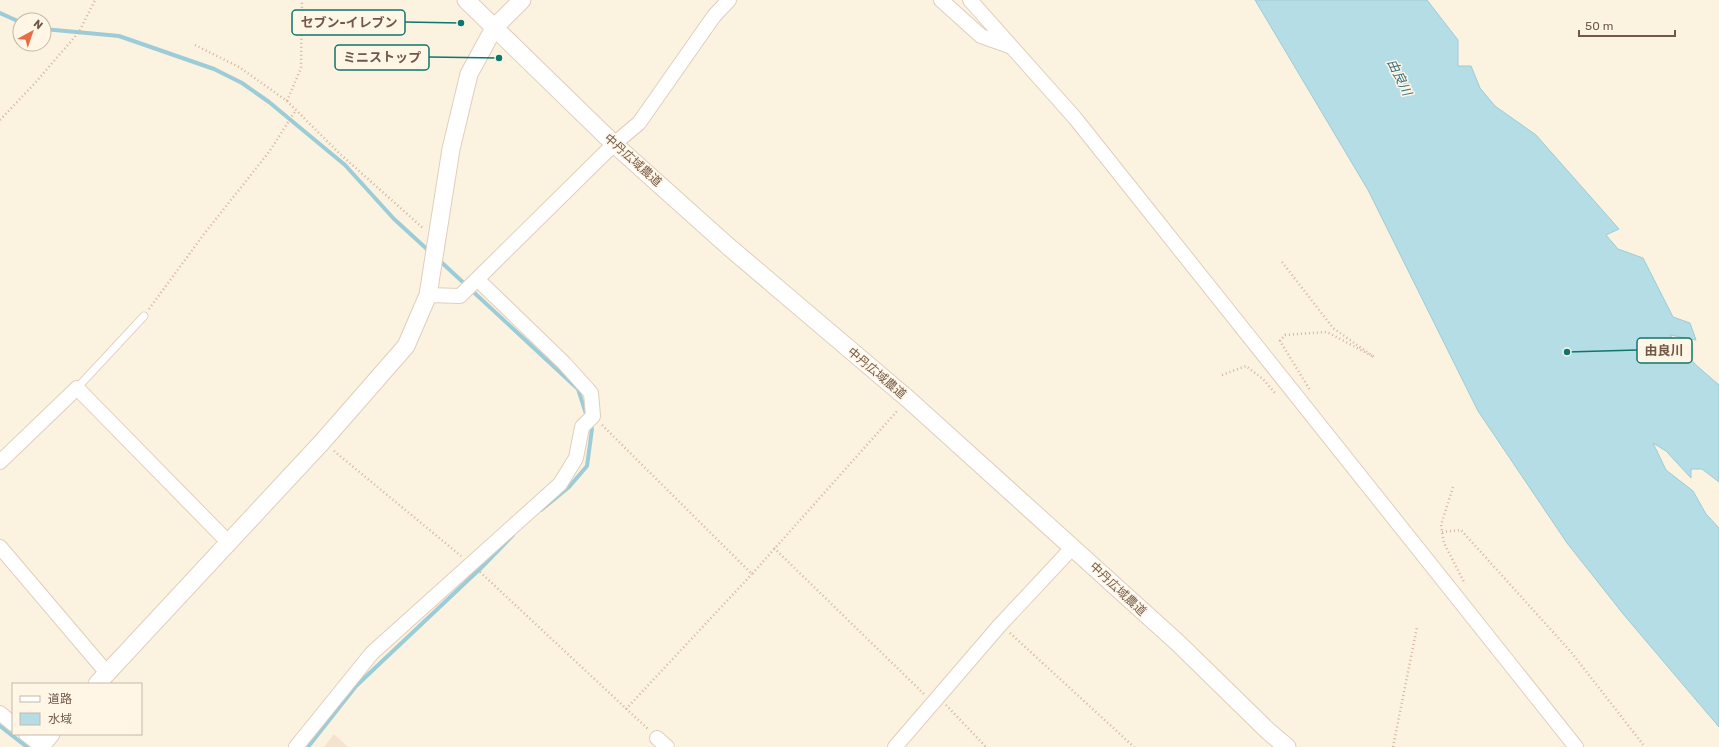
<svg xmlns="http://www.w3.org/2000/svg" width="1719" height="747" font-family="Rubik,'Noto Sans JP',sans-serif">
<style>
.residential{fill:#f4e3ce}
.water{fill:#b5dde5;stroke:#9bccd7}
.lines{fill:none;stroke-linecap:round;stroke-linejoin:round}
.stream{stroke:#9bccd7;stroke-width:4}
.service-casing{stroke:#e0cebc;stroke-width:9}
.minor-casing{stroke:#e0cebc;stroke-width:16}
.tertiary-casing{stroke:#e0cebc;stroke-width:19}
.path{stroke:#d6b39b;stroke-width:2.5;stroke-dasharray:1 3;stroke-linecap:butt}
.service{stroke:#fff;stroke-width:7}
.minor{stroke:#fff;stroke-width:14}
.tertiary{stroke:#fff;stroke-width:17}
.labels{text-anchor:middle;stroke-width:3;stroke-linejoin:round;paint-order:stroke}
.street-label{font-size:12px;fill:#725847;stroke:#fff6e6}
.water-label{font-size:13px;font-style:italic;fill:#3f737f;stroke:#fff6e6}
.leader{fill:none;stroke:#0f766e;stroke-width:1.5}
.callout-dot{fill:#0f766e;stroke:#fff6e6;stroke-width:1.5}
.callout{fill:#fff6e6;stroke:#0f766e;stroke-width:1.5}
.callout-label{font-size:13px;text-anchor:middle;font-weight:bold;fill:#725847}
</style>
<rect width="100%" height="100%" fill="#fcf2e0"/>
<!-- residential -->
<polygon class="residential" points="334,734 348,747 324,747"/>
<!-- water -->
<polygon class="water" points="1255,0 1427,0 1458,40 1458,66 1471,66 1480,88 1495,106 1536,135 1619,229 1606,235 1618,249 1643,258 1673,317 1690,323 1696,340 1670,335 1696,365 1719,385 1719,482 1702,469 1691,469 1691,478 1666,451 1653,443 1666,470 1693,491 1706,514 1719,528 1719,727 1624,615 1567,543 1478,411 1368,190"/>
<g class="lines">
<!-- stream -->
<g class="stream">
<polyline points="0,13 20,22"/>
<polyline points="44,29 119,36 214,69 242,83 269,102 345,165 394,219 429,251"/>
<polyline points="439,260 578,389 587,417"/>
<polyline points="541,510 569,487 587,466 592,429 590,424"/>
<polyline points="0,726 27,747"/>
<polyline points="308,747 356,686 483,566 513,535"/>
</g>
<!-- service casing -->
<g class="service-casing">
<polyline id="service" points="77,388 144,316"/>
</g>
<!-- minor casing -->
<g class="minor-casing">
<g id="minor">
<polyline points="941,0 981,36 1009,46"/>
<polyline points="970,0 1075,118 1576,747"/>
<polyline points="428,295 460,296 614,144 639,123 714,16 729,0"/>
<polyline points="0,462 77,388 228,542"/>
<polyline points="0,547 107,673"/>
<polyline points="0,713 13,724"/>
<polyline points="26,734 43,747"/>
<polyline points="657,738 667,747"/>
<polyline points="296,747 372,653 560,484 576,458 582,427 593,416 591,393 564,363 478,280"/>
<polyline points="895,747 1000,625 1073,547"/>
</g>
</g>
<!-- tertiary casing -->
<g class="tertiary-casing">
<g id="tertiary">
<polyline points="466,0 614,144 729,247 908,399 1178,643 1268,731 1287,747"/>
<polyline points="97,684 323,441 406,346 428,295 451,149 469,74 494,28 522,0"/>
<polyline points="40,747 51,734"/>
</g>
</g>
<!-- path -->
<g class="path">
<polyline points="195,45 239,67 287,101 339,153 424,229"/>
<polyline points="287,101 301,68 302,0"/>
<polyline points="0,120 35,83 79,32 95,0"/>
<polyline points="1282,262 1333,328 1374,357 1327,332 1285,335 1280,341 1310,390"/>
<polyline points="149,309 204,234 269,152 296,110"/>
<polyline points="1222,375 1246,366 1263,379 1275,393"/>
<polyline points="602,425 752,574 898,410"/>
<polyline points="334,451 461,556"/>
<polyline points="1453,487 1441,525 1444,543 1465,584"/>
<polyline points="1442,532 1461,530 1571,652 1645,747"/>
<polyline points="774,548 924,694"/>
<polyline points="480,572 649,730"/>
<polyline points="1010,633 1134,747"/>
<polyline points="946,705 986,747"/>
<polyline points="626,709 752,574"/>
<polyline points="1393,747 1417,627"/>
</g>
<!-- service -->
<use href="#service" class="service"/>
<!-- minor -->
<use href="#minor" class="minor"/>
<!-- tertiary -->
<use href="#tertiary" class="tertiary"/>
</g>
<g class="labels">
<!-- street labels -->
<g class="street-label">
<text transform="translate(633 160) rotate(42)" y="4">中丹広域農道</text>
<text transform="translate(877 373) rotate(40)" y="4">中丹広域農道</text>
<text transform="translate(1118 589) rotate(43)" y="4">中丹広域農道</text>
</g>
<!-- water labels -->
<g class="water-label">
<text transform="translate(1400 77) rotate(64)" y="5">由良川</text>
</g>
</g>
<!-- callouts -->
<path class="leader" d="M461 23L405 22M499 58L429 57M1567 352L1637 350"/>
<g class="callout-dot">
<circle cx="461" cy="23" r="4"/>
<circle cx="499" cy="58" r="4"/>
<circle cx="1567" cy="352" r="4"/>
</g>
<g class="callout">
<rect x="292" y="10" width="113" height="25" rx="4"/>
<rect x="335" y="45" width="94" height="25" rx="4"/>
<rect x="1637" y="338" width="55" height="25" rx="4"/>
</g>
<g class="callout-label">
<text x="349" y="27">セブン-イレブン</text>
<text x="382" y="62">ミニストップ</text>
<text x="1664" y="355">由良川</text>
</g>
<!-- legend -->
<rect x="12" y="683" width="130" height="52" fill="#fff6e6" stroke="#c7b7a6"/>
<rect x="20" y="696" width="20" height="6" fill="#ffffff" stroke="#c7b7a6"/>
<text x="48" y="703" font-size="12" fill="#725847">道路</text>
<rect x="20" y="713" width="20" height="12" fill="#b5dde5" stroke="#c7b7a6"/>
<text x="48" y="723" font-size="12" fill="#725847">水域</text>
<!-- north arrow -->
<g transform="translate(32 32) rotate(40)"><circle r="19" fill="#fff6e6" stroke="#c7b7a6"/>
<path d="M0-3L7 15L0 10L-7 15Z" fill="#e76c43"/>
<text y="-6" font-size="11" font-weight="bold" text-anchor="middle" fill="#725847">N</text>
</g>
<!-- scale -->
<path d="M1579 30v6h96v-6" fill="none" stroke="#725847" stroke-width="2"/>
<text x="1585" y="30" font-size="12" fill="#725847" stroke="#fff6e6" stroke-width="3" paint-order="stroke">50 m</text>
</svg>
